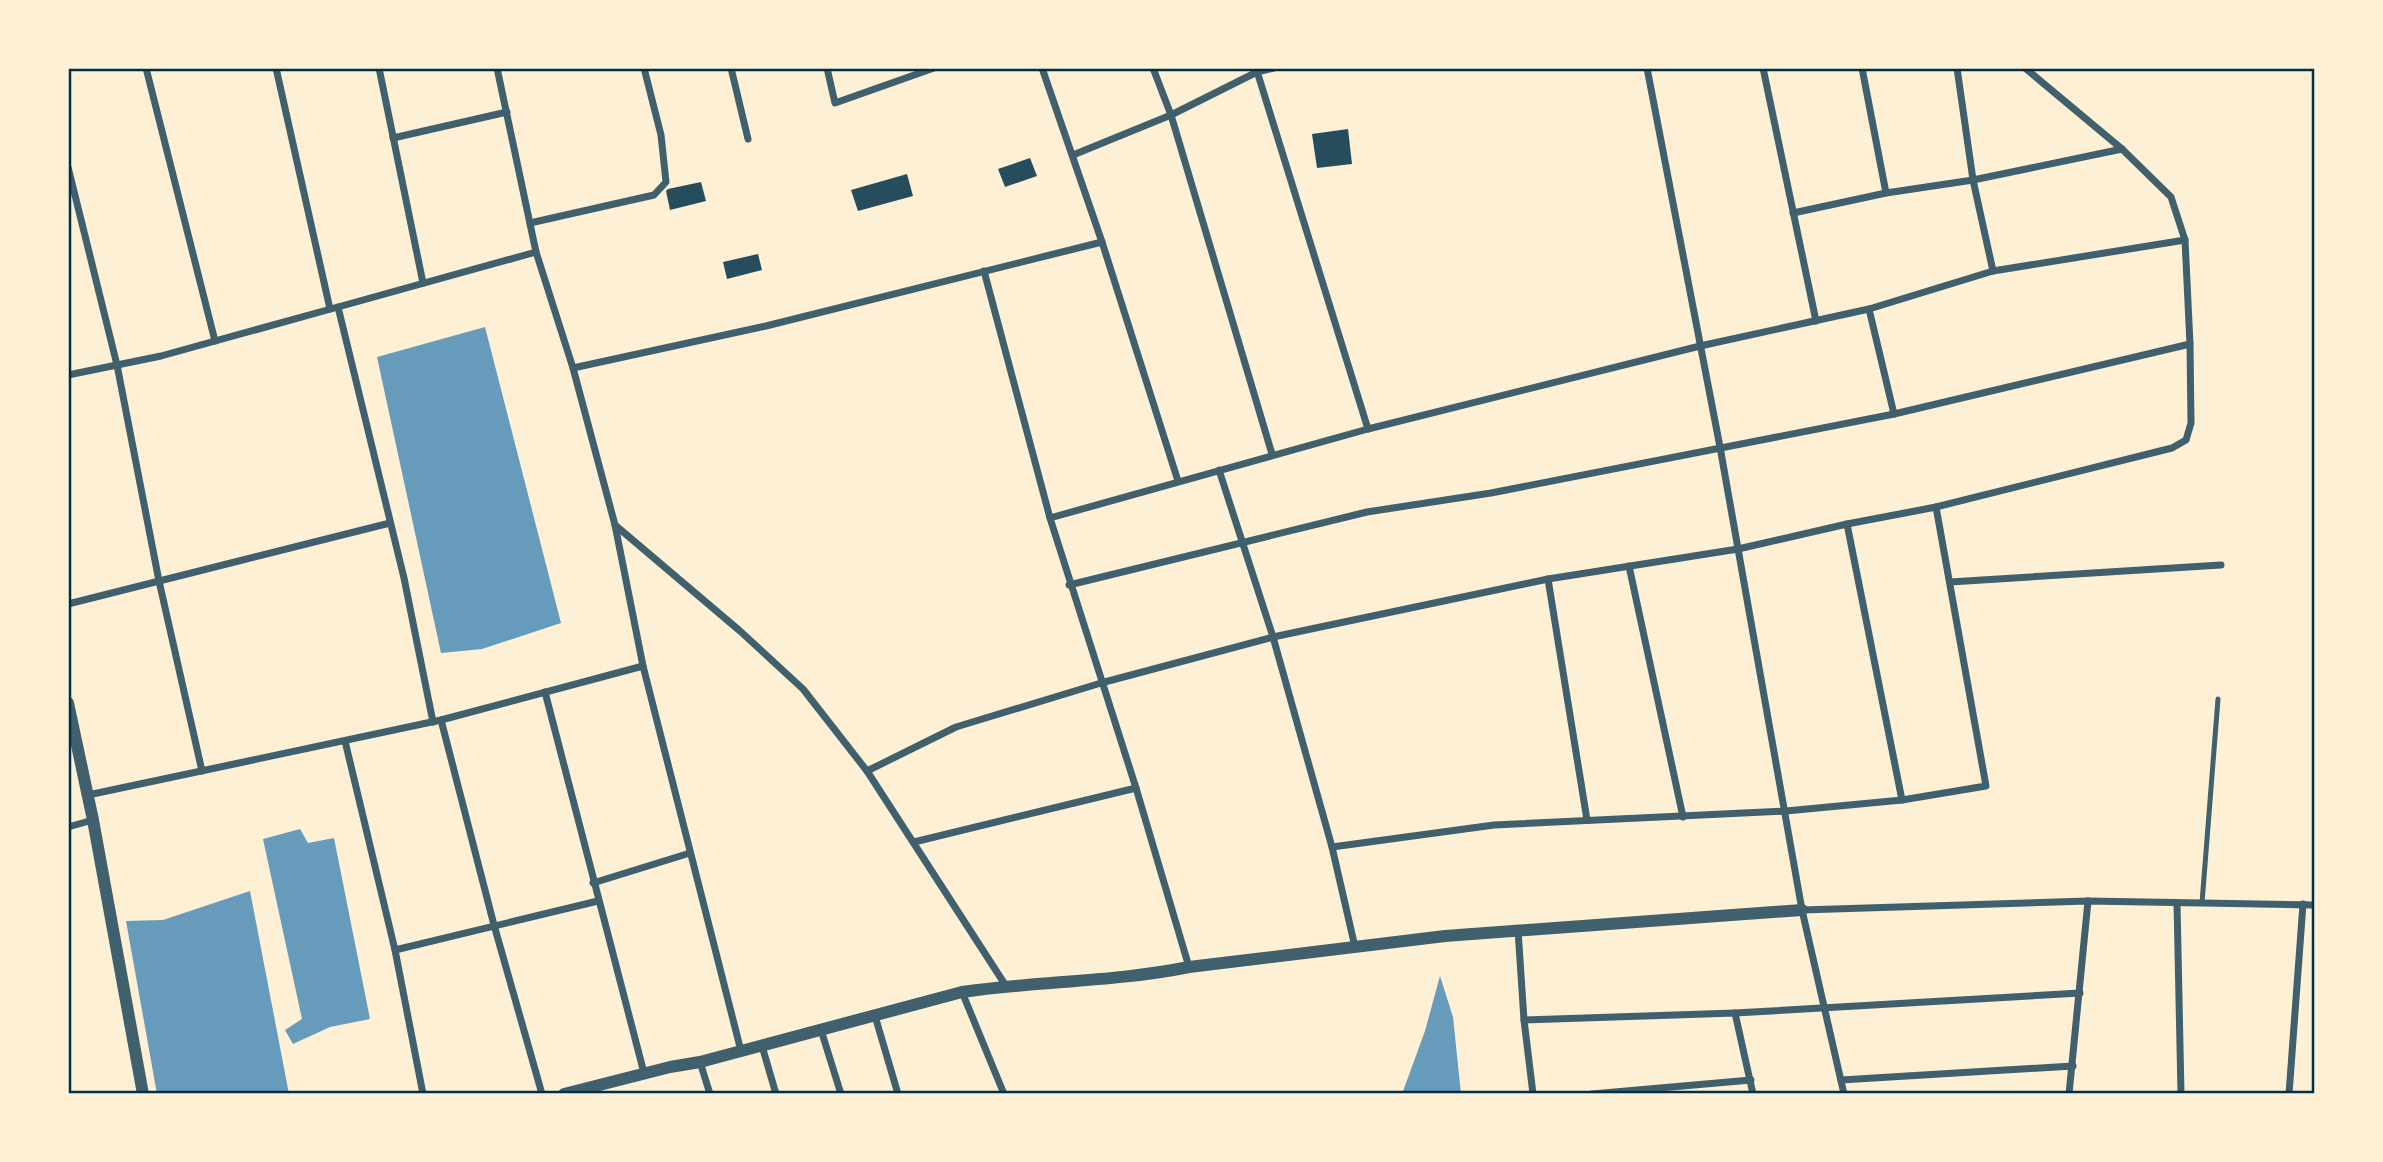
<svg xmlns="http://www.w3.org/2000/svg" width="2383" height="1162" font-family="'Exo 2',sans-serif">
<style>
.water{fill:#669bbc}
.building{fill:#264d5e}
.lines{fill:none;stroke-linecap:round;stroke-linejoin:round}
.service{stroke:#3f606c;stroke-width:5}
.minor{stroke:#3f606c;stroke-width:7}
.tertiary{stroke:#3f606c;stroke-width:12}
.neatline{fill:none;stroke:#003049;stroke-width:2.5}
</style>
<rect width="100%" height="100%" fill="#fdf0d5"/>
<!-- water -->
<g class="water">
<polygon points="485,327 561,623 482,649 441,653 377,357"/>
<polygon points="300,829 308,843 334,838 370,1019 330,1027 293,1044 285,1030 302,1019 263,839"/>
<polygon points="250,891 289,1094 157,1094 126,921 163,920"/>
<polygon points="1440,976 1453,1017 1461,1094 1402,1094 1425,1031"/>
</g>
<!-- building -->
<g class="building">
<polygon points="1348,129 1352,164 1317,168 1312,134"/>
<polygon points="1030,158 1037,176 1005,187 998,169"/>
<polygon points="907,174 913,196 858,211 851,190"/>
<polygon points="701,182 706,201 670,210 666,191 668,189"/>
<polygon points="758,254 762,270 727,279 723,262"/>
</g>
<g class="lines">
<!-- service -->
<polyline class="service" points="2202,903 2218,699"/>
<!-- minor -->
<g class="minor">
<polyline points="146,68 215,341"/>
<polyline points="276,68 330,309"/>
<polyline points="379,68 423,283"/>
<polyline points="497,68 536,252"/>
<polyline points="731,68 748,139"/>
<polyline points="827,68 835,103 934,68"/>
<polyline points="1042,68 1102,242 1178,481"/>
<polyline points="1153,68 1171,115 1272,454"/>
<polyline points="1256,68 1368,429"/>
<polyline points="1647,68 1720,447 1802,910 1844,1094"/>
<polyline points="1763,68 1816,321"/>
<polyline points="1862,68 1886,193"/>
<polyline points="1957,68 1973,180 1993,271"/>
<polyline points="393,138 507,112"/>
<polyline points="1073,155 1171,115 1257,72 1274,68"/>
<polyline points="68,167 117,365 159,581 202,771"/>
<polyline points="1793,213 1886,193 1973,180 2122,149"/>
<polyline points="530,223 654,195 666,182 661,135 644,68"/>
<polyline points="984,271 1050,518"/>
<polyline points="68,375 161,356 338,307"/>
<polyline points="1894,414 2190,344 2185,240"/>
<polyline points="1219,470 1273,637 1332,847 1355,947"/>
<polyline points="1936,507 2172,448 2186,440 2191,423 2190,344"/>
<polyline points="1847,524 1936,507 1986,786 1902,800"/>
<polyline points="615,525 573,368 766,326 1102,242"/>
<polyline points="1629,566 1683,817"/>
<polyline points="1548,579 1587,820"/>
<polyline points="1950,582 2221,565"/>
<polyline points="1069,585 1367,512 1491,493 1894,414 1869,309"/>
<polyline points="68,604 390,523"/>
<polyline points="643,666 615,525 740,631 803,689 867,771"/>
<polyline points="545,692 644,1073"/>
<polyline points="441,720 494,925 542,1094"/>
<polyline points="433,722 404,578 338,307 536,252 573,368"/>
<polyline points="345,741 395,950 423,1094"/>
<polyline points="88,795 441,720 643,666 741,1051"/>
<polyline points="68,827 93,820"/>
<polyline points="914,842 1136,788"/>
<polyline points="593,883 690,853"/>
<polyline points="2177,903 2181,1094"/>
<polyline points="1802,910 2088,901 2315,905"/>
<polyline points="1518,930 1524,1020 1533,1094"/>
<polyline points="395,950 598,901"/>
<polyline points="1189,967 1136,788 1050,518 1368,429 1700,346 1869,309 1993,271 2185,240 2171,197 2122,149 2025,68"/>
<polyline points="1006,986 867,771 956,727 1101,683 1273,637 1548,579 1738,549 1847,524 1902,800 1786,811 1494,825 1332,847"/>
<polyline points="962,992 1004,1094"/>
<polyline points="1735,1013 2080,993"/>
<polyline points="875,1016 898,1094"/>
<polyline points="1524,1020 1735,1013 1753,1094"/>
<polyline points="821,1030 841,1094"/>
<polyline points="762,1046 776,1094"/>
<polyline points="700,1062 710,1094"/>
<polyline points="1841,1080 2073,1066"/>
<polyline points="1592,1094 1751,1080"/>
<polyline points="2069,1094 2088,901"/>
<polyline points="2289,1094 2303,904"/>
</g>
<!-- tertiary -->
<g class="tertiary">
<polyline points="68,703 93,820 143,1094"/>
<path d="M564,1094L670,1067L700,1062L962,992C1038,981 1115,982 1189,967L1445,936L1802,910"/>
</g>
</g>
<!-- border -->
<rect width="2383" height="1162" fill="none" stroke="#fdf0d5" stroke-width="140"/>
<rect x="70" y="70" width="2243" height="1022" class="neatline"/>
</svg>
